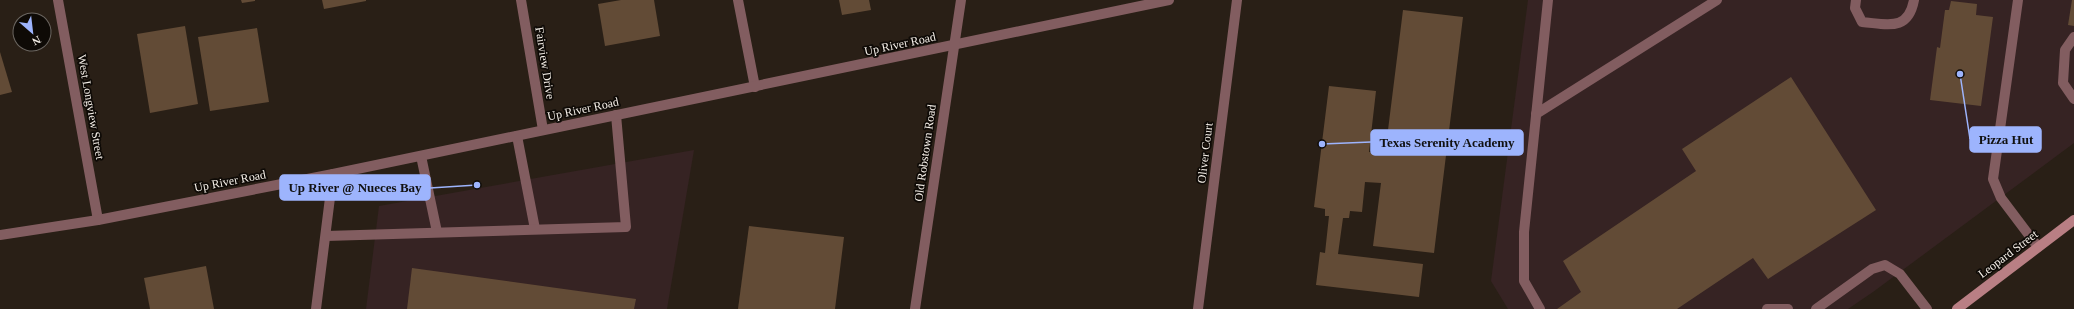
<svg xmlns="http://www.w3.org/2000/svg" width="2074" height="309" font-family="'Times New Roman',serif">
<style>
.commercial{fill:#362323}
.building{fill:#624b36}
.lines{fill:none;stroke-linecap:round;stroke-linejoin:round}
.service{stroke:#825d60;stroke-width:10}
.minor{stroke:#825d60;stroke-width:10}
.tertiary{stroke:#825d60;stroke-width:10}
.secondary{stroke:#b97f84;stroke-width:10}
.labels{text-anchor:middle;stroke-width:3.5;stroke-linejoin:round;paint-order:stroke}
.street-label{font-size:12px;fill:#f6f0e9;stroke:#0e0a06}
.leader{fill:none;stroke:#9db4fd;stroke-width:1.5}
.callout-dot{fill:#9db4fd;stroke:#0e0a06;stroke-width:1.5}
.callout{fill:#9db4fd;stroke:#9db4fd;stroke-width:1.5}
.callout-label{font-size:13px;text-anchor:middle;font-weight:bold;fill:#111}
</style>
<rect width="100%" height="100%" fill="#291f16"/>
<!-- commercial -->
<g class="commercial">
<polygon points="1528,0 2074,0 2074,143 1873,292 1848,309 1508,309 1491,281"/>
<polygon points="694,150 667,309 366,309 379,206"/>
</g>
<!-- building -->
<g class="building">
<polygon points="241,0 255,0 255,1 242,3"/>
<polygon points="322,0 366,0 366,1 324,9"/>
<polygon points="621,0 654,0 660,36 605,46 598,4"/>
<polygon points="839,0 869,0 871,10 842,15"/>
<polygon points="2072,0 2074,0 2074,26 2068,25"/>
<polygon points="1951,1 1977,4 1976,15 1993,17 1981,106 1930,100 1937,47 1940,48 1945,10 1949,10"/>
<polygon points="1403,10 1463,17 1434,253 1373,246 1381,183 1365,182 1362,212 1350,211 1349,218 1343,218 1338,254 1423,264 1419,297 1316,285 1320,252 1325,253 1329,216 1325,216 1325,209 1314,207 1329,86 1376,91 1369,152 1385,154"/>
<polygon points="185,26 198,104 150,113 137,34"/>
<polygon points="257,28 269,102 210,111 198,37"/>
<polygon points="0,52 12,92 0,95"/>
<polygon points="1791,77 1876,210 1768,279 1753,258 1677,309 1557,309 1581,292 1563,261 1696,171 1682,149"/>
<polygon points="749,226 844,237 835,309 738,309"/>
<polygon points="206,266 214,309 150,309 144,278"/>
<polygon points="412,268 636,299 634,309 407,309"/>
</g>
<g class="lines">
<!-- service -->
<g class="service">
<polyline points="738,0 755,87"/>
<path d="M1856,0L1855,8L1862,22C1887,24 1908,32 1914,0"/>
<polyline points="2018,0 1993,179 2001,198 2038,247"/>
<polyline points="2074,37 2065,50 2063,83 2074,99"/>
<polyline points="1536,114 1717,0"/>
<polyline points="517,136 535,229"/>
<polyline points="421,156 437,232"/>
<polyline points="326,236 626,227 616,115"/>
<polyline points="1540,309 1524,281 1524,232 1548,0"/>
<polyline points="1767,309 1788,309"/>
<polyline points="1816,309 1872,269 1885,265 1900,274 1927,309"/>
</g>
<!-- minor -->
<g class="minor">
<polyline points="58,0 98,220"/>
<polyline points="521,0 543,130"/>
<polyline points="1198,309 1237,0"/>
</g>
<!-- tertiary -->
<g class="tertiary">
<polyline points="0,235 98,220 333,174 1169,0"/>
<polyline points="316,309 333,174"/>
<polyline points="915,309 961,0"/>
</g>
<!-- secondary -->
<polyline class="secondary" points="1957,309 2074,220"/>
</g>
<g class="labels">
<!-- street labels -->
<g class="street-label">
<text transform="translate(900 44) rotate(-12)" y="4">Up River Road</text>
<text transform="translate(545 63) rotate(81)" y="4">Fairview Drive</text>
<text transform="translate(91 107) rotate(80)" y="4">West Longview Street</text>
<text transform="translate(583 109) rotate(-12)" y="4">Up River Road</text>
<text transform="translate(925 153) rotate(-82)" y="4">Old Robstown Road</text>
<text transform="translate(1205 153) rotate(-83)" y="4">Oliver Court</text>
<text transform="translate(230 181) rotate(-11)" y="4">Up River Road</text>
<text transform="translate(2008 254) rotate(-37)" y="4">Leopard Street</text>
</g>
</g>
<!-- callouts -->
<path class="leader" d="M1960 74L1970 139M1322 144L1371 142M477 185L430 188"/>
<g class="callout-dot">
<circle cx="1960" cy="74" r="4"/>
<circle cx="1322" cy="144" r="4"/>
<circle cx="477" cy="185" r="4"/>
</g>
<g class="callout">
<rect x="1970" y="127" width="71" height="25" rx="4"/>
<rect x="1371" y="130" width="152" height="25" rx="4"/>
<rect x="280" y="175" width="150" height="25" rx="4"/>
</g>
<g class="callout-label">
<text x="2006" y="144">Pizza Hut</text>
<text x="1447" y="147">Texas Serenity Academy</text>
<text x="355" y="192">Up River @ Nueces Bay</text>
</g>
<!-- north arrow -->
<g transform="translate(32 32) rotate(152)"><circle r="19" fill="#0e0a06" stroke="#6b6661"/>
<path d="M0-3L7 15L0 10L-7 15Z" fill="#9db4fd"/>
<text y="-6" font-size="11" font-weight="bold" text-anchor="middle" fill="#f6f0e9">N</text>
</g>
</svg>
